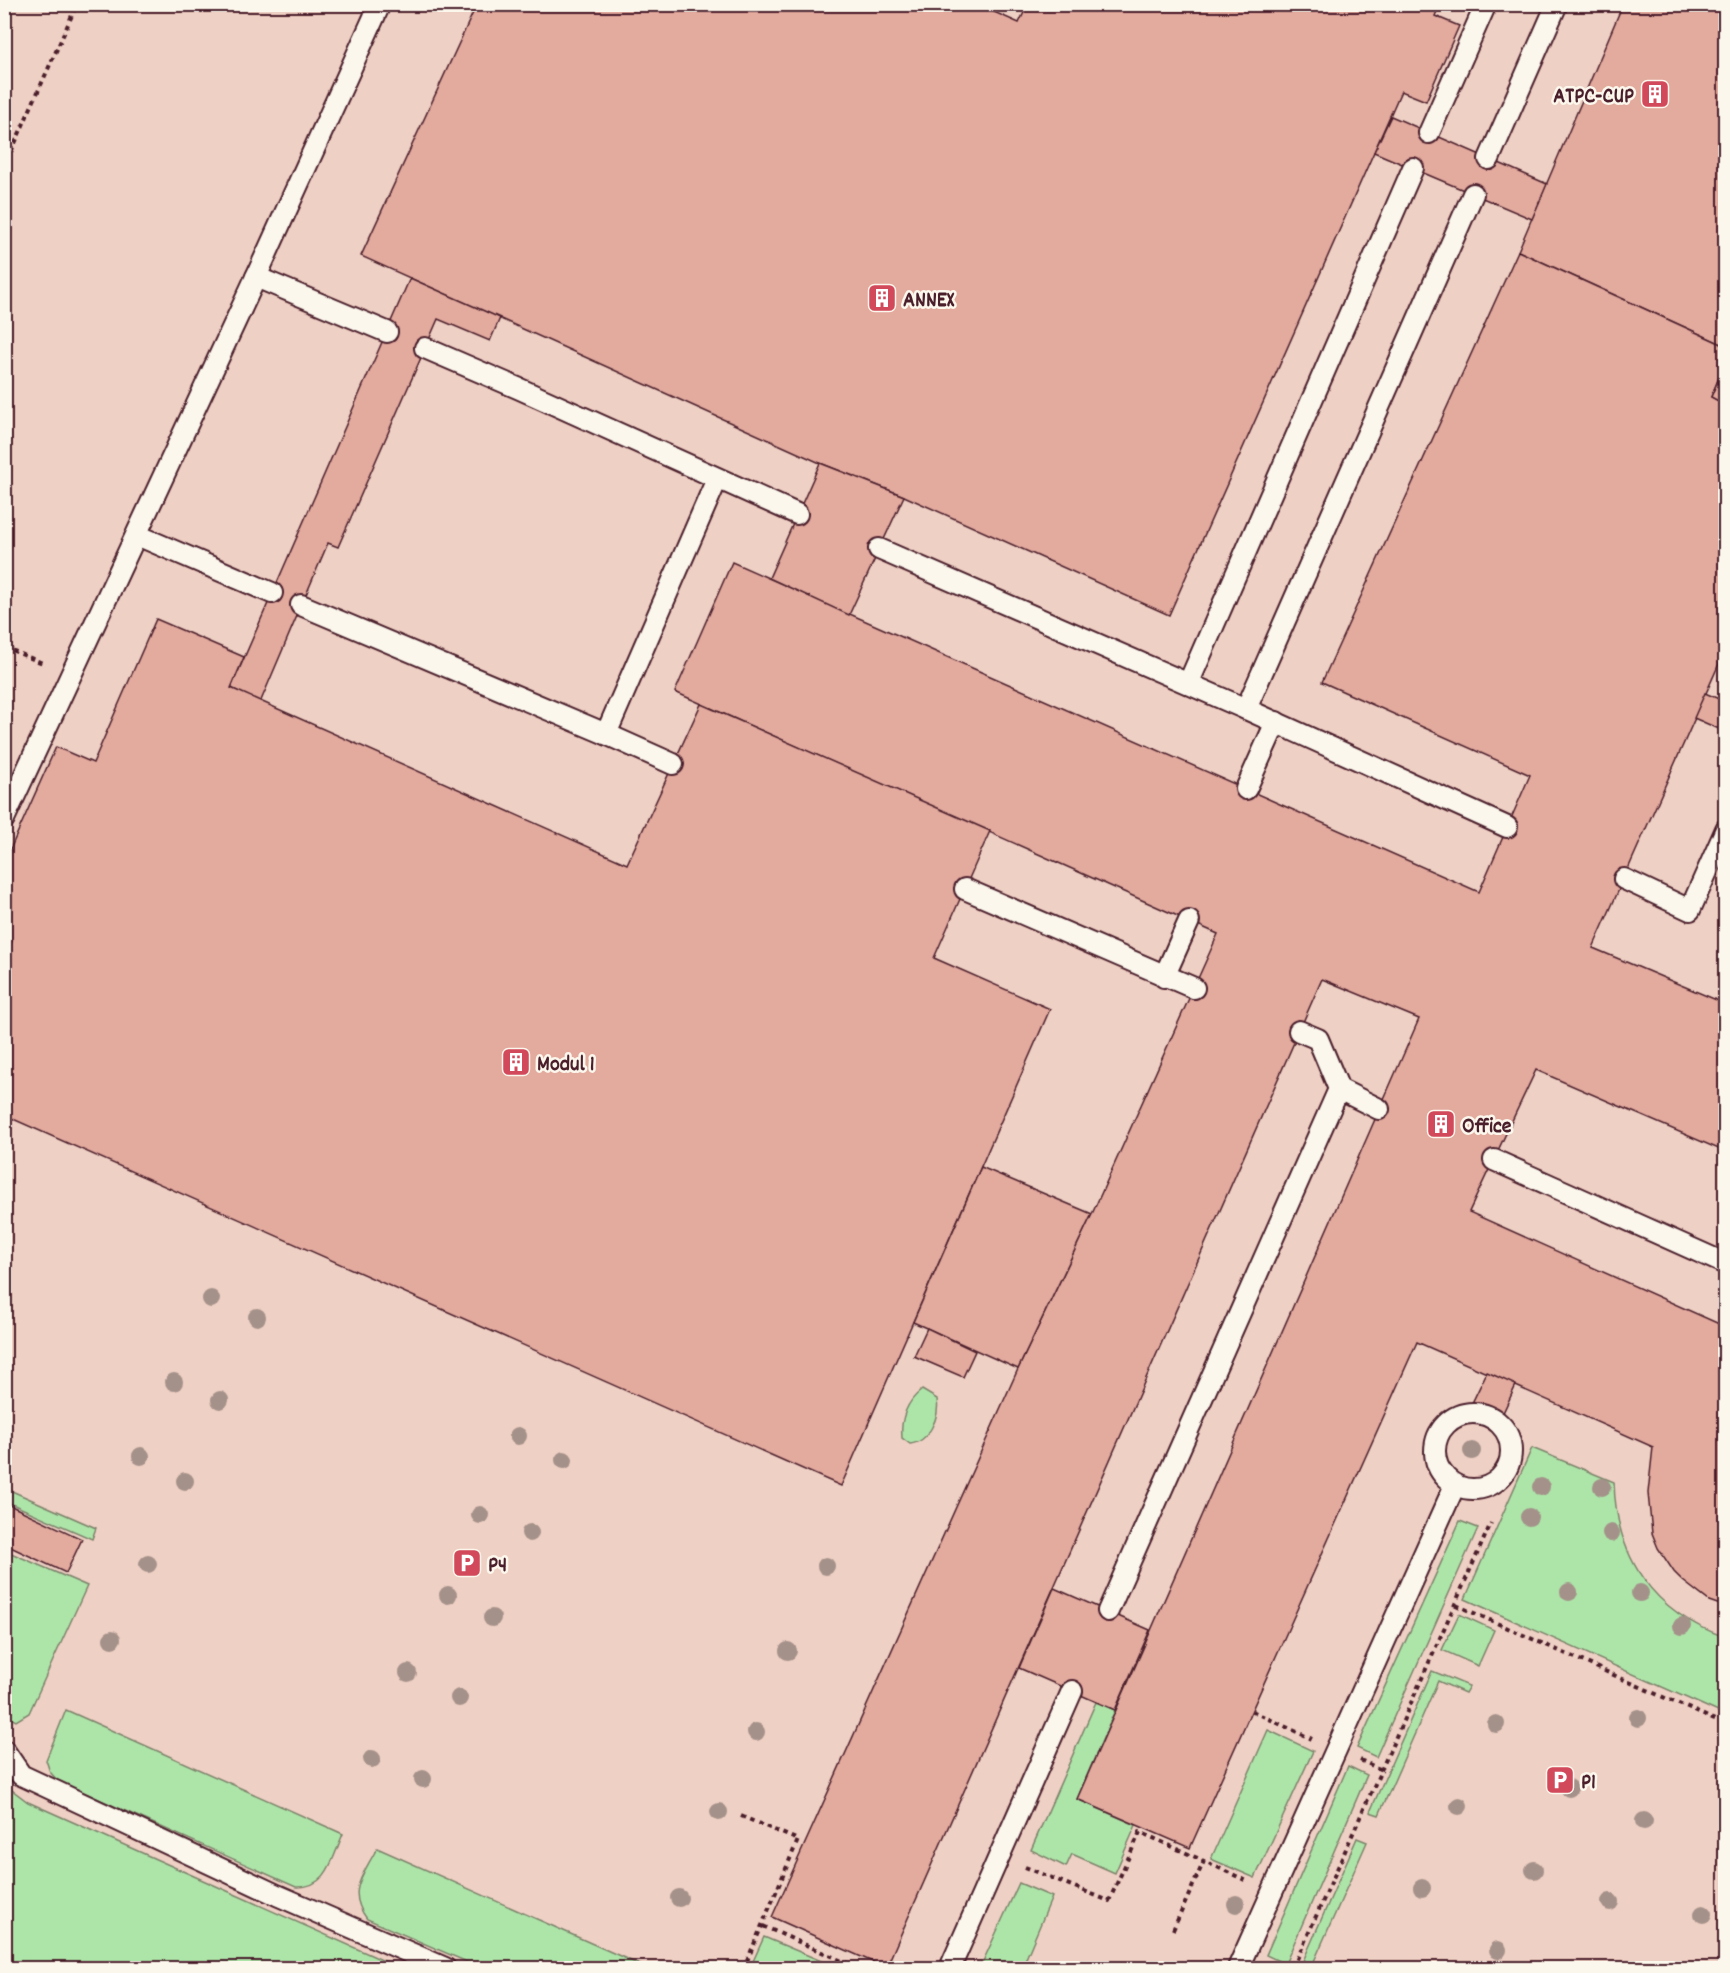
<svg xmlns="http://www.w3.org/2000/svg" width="1730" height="1973" font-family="Dekko,sans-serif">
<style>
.built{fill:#efd0c4}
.green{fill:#ade5a9;stroke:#7c826a;stroke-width:1.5}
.building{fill:#e3aa9e;stroke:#4a1f2b;stroke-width:1.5}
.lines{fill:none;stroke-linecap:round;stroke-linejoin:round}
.service-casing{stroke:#4a1f2b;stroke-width:24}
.path{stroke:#4a1f2b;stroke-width:4;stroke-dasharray:4.5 4.5;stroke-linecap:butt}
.service{stroke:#fbf7ec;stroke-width:20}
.tree{fill:#a49189}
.labels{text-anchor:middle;stroke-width:5;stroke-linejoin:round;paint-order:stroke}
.poi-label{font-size:22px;font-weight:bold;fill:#4a1f2b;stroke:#fbf7ec;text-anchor:start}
</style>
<rect width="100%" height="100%" fill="#f4e0d5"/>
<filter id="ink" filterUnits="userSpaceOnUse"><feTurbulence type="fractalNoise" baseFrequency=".0167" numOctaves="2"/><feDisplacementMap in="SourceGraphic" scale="12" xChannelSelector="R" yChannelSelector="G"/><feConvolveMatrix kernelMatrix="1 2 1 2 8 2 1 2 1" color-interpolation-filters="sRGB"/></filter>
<g filter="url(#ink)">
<!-- built -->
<rect class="built" x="5" y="5" width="1720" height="1963"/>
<!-- green -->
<g class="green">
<path d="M922,1390L937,1399C940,1417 929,1442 910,1444L902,1438C900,1419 907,1401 922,1390Z"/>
<path d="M1532,1448L1614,1482C1616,1558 1653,1612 1725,1637V1715L1465,1599Z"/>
<polygon points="5,1488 96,1528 92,1539 5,1501"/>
<polygon points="1460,1521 1478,1528 1376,1757 1357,1748"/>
<polygon points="4,1550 87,1586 29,1713 16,1721 10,1718 5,1706"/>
<polygon points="1459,1614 1494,1630 1478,1666 1442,1650"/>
<polygon points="1432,1671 1469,1686 1465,1693 1438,1681 1379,1815 1370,1812"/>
<polygon points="1096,1702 1115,1710 1077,1799 1136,1825 1115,1873 1072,1854 1066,1867 1031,1850"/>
<path d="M66,1710L343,1834C332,1859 328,1888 296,1887L58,1781L50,1772L46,1760Z"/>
<polygon points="1268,1730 1313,1751 1255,1878 1211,1859"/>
<polygon points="1348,1766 1367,1775 1285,1964 1266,1955"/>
<polygon points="4,1784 28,1802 400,1968 5,1968"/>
<polygon points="1357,1838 1367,1842 1311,1968 1300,1968"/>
<path d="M377,1848L647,1968H481L367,1919C346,1891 363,1876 377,1848Z"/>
<polygon points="1019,1883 1052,1897 1022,1968 980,1968"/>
<polygon points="764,1937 838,1968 750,1968"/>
</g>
<!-- building -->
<g class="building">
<polygon points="477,4 976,4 1019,23 1028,4 1440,4 1435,16 1459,26 1426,101 1401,91 1169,615 904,496 820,463 361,256"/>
<polygon points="1623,4 1726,4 1726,346 1518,251"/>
<polygon points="1391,116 1547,184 1532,219 1374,152"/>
<polygon points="1518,251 1726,346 1726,361 1711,397 1726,405 1726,648 1593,948 1726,1004 1726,1138 1721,1150 1536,1070 1469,1212 1726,1327 1726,1607 1709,1601 1683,1581 1674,1572 1658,1548 1652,1533 1648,1493 1653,1447 1417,1342 1190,1848 1077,1799 1419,1019 1322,979 886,1968 772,1917 1018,1369 1092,1214 1218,934 675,692 732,562 1479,892 1530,775 1322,682"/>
<polygon points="410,278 500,318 490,341 438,319 338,547 328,543 260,703 231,688"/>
<polygon points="1726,361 1726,405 1711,397"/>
<polygon points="820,463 904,496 849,615 769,578"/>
<polygon points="156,619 244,657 231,688 627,864 701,704 990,831 934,958 1050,1009 841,1486 4,1115 4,959 12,941 4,937 4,863 56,747 93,763"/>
<polygon points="1705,693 1726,702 1726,732 1694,718"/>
<polygon points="1726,1138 1726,1153 1719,1150"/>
<polygon points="981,1167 1092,1214 1018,1369 913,1322"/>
<polygon points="927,1328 975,1351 963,1377 914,1356"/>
<polygon points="1487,1372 1516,1385 1501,1417 1472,1403"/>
<polygon points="7,1504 82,1539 66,1573 4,1544"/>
<polygon points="1054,1588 1150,1630 1115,1710 1019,1668"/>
</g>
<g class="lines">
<!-- service casing -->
<g class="service-casing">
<g id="service">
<polyline points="1429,133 1486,4"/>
<polyline points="1489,159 1557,4"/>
<polyline points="1473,194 1246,709 1507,827"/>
<polyline points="256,277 380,4"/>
<polyline points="425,348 520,389 797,514"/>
<polyline points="137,535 272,593"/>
<polyline points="879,549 1246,709"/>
<polyline points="301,605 606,734"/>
<polyline points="1189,682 1413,168"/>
<polyline points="673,764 606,734 717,479"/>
<polyline points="1246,789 1276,722"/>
<polyline points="4,819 256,277 387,332"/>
<polyline points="1624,879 1690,910 1726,829"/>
<polyline points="965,889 1194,988"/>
<polyline points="1164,977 1189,921"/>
<polyline points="1299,1031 1318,1039 1339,1089 1379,1109"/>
<polyline points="1494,1160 1726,1264"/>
<circle cx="1473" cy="1451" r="38"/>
<polyline points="1108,1611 1339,1089"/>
<polyline points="4,1750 21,1775 277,1895 445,1968"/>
<polyline points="950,1968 1072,1691"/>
<polyline points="1238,1968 1455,1485"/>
</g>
</g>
<!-- path -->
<g class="path">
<polyline points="4,144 13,148"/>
<polyline points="4,168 77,4"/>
<polyline points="4,647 45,664"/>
<polyline points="1456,1605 1726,1725"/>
<polyline points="1252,1711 1312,1739"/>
<polyline points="1360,1760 1382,1770"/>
<polyline points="741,1816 798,1840 744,1968"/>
<polyline points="1025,1867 1109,1901 1140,1832 1204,1861"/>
<polyline points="763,1926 858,1968"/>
<polyline points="1173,1930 1204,1861 1247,1881"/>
<polyline points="1293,1968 1491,1523"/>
</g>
<!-- service -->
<use href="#service" class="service"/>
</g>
<!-- trees -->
<g class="tree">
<circle cx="211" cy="1299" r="9"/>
<circle cx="257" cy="1317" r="9"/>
<circle cx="174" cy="1382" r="9"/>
<circle cx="220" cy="1400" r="9"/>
<circle cx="518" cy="1436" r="9"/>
<circle cx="1472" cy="1451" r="9"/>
<circle cx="141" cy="1456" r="9"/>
<circle cx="564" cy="1460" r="9"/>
<circle cx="185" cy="1481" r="9"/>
<circle cx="1541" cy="1487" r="9"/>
<circle cx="1602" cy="1487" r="9"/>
<circle cx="480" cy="1515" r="9"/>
<circle cx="1529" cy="1517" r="9"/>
<circle cx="530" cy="1533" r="9"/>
<circle cx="1611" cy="1533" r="9"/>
<circle cx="148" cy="1564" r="9"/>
<circle cx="826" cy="1566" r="9"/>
<circle cx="1569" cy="1592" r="9"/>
<circle cx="1640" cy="1593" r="9"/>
<circle cx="448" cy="1595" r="9"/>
<circle cx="492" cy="1618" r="9"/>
<circle cx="1682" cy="1626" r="9"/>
<circle cx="112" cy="1639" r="9"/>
<circle cx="788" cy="1651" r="9"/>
<circle cx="408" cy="1673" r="9"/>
<circle cx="459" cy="1698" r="9"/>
<circle cx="1638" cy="1718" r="9"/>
<circle cx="1496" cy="1724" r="9"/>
<circle cx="756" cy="1732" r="9"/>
<circle cx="372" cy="1759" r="9"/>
<circle cx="423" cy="1779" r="9"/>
<circle cx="1569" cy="1788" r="9"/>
<circle cx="1459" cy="1806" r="9"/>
<circle cx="719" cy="1812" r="9"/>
<circle cx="1644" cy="1821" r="9"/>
<circle cx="1534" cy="1870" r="9"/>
<circle cx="1422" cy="1888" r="9"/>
<circle cx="679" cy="1898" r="9"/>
<circle cx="1610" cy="1902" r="9"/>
<circle cx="1236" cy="1904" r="9"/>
<circle cx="1703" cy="1914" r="9"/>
<circle cx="1498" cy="1950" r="9"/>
</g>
</g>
<!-- icons -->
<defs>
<g id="building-square" transform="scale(1.5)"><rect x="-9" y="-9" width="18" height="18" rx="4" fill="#d1495b" stroke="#fbf7ec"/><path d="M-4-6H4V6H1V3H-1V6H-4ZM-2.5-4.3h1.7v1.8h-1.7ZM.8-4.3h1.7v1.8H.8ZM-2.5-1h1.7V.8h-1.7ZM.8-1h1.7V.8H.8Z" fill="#fff"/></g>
<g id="parking-square" transform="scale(1.5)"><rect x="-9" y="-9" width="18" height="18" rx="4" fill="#d1495b" stroke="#fbf7ec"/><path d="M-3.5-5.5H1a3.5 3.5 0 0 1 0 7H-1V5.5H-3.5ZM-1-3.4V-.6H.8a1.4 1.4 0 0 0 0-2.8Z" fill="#fff"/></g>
</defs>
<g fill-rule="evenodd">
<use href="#building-square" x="1655" y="94"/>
<use href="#building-square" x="882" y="298"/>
<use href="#building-square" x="516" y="1062"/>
<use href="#building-square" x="1441" y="1124"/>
<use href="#parking-square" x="467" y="1563"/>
<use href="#parking-square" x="1560" y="1780"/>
</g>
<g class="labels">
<!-- poi labels -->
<g class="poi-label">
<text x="1634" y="102" text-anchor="end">ATPC-CUP</text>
<text x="903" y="306">ANNEX</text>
<text x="537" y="1070">Modul 1</text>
<text x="1462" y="1132">Office</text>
<text x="488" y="1571">P4</text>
<text x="1581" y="1788">P1</text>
</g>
</g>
<!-- margin -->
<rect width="1730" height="1973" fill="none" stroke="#fbf7ec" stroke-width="24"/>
<rect x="12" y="12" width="1706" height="1949" fill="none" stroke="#4a1f2b" stroke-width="2" filter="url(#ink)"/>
</svg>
